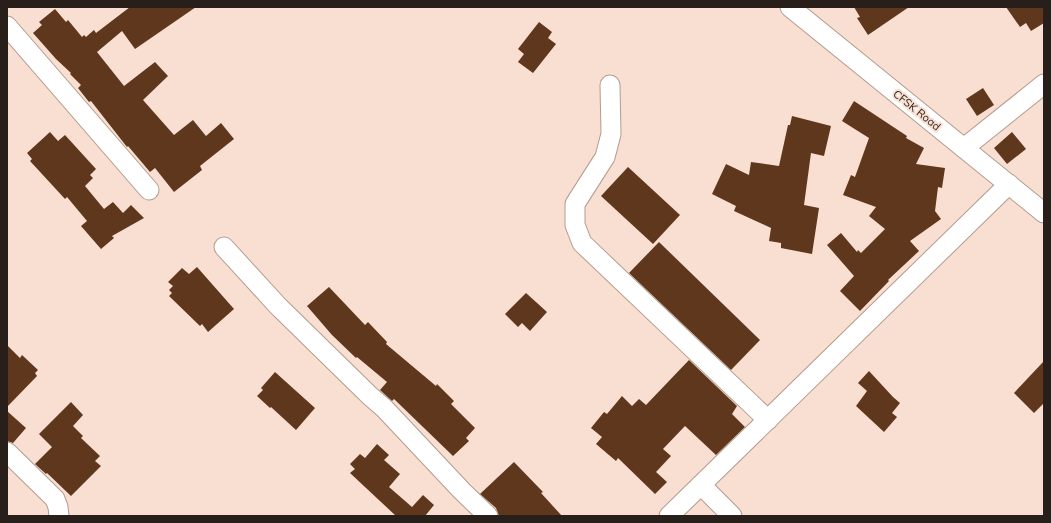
<svg xmlns="http://www.w3.org/2000/svg" width="1051" height="523" font-family="Mulish,sans-serif">
<style>
.building{fill:#5f371d}
.lines{fill:none;stroke-linecap:round;stroke-linejoin:round}
.minor-casing{stroke:#b39c8e;stroke-width:21}
.minor{stroke:#fff;stroke-width:19}
.labels{text-anchor:middle;stroke-width:4;stroke-linejoin:round;paint-order:stroke}
.street-label{font-size:11px;fill:#281f1a;stroke:#f8dfd1}
</style>
<rect width="100%" height="100%" fill="#f8dfd1"/>
<!-- building -->
<g class="building">
<polygon points="130,7 196,7 135,49 122,31 97,52 124,86 155,62 168,76 143,100 174,135 193,120 206,136 221,123 234,139 200,166 202,170 174,192 155,168 150,172 128,146 127,147 91,101 89,102 78,88 81,85 70,74 71,73 56,59 33,33 42,25 39,22 55,9 66,22 68,20 82,37 84,35 86,37 94,30 96,33"/>
<polygon points="854,7 909,7 868,35 857,18 860,17"/>
<polygon points="1006,7 1044,7 1044,23 1031,31 1026,23 1020,27"/>
<polygon points="539,22 552,32 548,38 556,44 533,73 518,62 524,54 518,49"/>
<polygon points="983,88 994,105 977,116 966,99"/>
<polygon points="854,101 907,136 906,138 924,148 916,164 945,168 942,188 938,187 935,211 941,219 910,241 919,251 888,280 889,281 860,311 840,291 854,276 827,245 841,233 857,252 858,250 861,253 885,229 869,216 876,207 843,195 851,175 855,177 869,138 842,121"/>
<polygon points="792,116 831,126 824,156 811,153 804,205 819,208 812,254 781,248 781,243 769,241 771,228 734,211 736,206 712,194 726,164 749,175 751,162 779,166 788,125 790,125"/>
<polygon points="50,132 58,141 65,135 96,169 90,175 93,178 85,186 104,209 113,202 123,213 131,205 144,218 112,236 114,238 101,249 81,226 87,221 67,197 65,199 30,161 32,159 27,153"/>
<polygon points="1012,132 1026,149 1007,164 994,148"/>
<polygon points="628,167 680,215 653,244 601,196"/>
<polygon points="659,242 760,340 731,370 629,273"/>
<polygon points="197,267 234,309 208,332 202,324 200,326 169,296 172,293 169,290 173,286 168,282 182,268 189,274"/>
<polygon points="329,287 365,325 368,322 387,342 386,344 436,386 437,384 454,401 451,404 475,428 466,438 469,441 453,456 394,399 392,401 380,390 387,382 357,357 356,358 332,335 307,306"/>
<polygon points="526,293 547,312 530,331 522,323 518,327 505,314"/>
<polygon points="7,345 20,358 22,355 38,370 35,373 37,376 7,407"/>
<polygon points="689,360 737,406 732,414 745,427 716,455 685,426 663,449 671,456 656,472 667,482 655,494 618,458 616,461 596,444 602,437 591,428 604,412 607,414 622,396 632,406 639,399 646,405"/>
<polygon points="1044,361 1044,403 1034,413 1014,393"/>
<polygon points="869,371 893,397 900,403 892,413 897,417 884,432 856,406 867,391 858,383"/>
<polygon points="275,372 315,408 296,430 271,407 270,408 257,396 263,390 261,388"/>
<polygon points="71,402 83,415 73,426 83,436 81,438 100,456 95,461 101,466 71,496 47,473 46,474 35,464 52,447 39,434"/>
<polygon points="7,411 26,428 13,443 7,441"/>
<polygon points="377,444 389,455 384,460 400,474 389,487 412,507 423,495 434,505 425,516 396,516 350,473 355,469 350,464 360,454 365,458"/>
<polygon points="514,462 543,492 541,493 562,516 499,516 496,508 480,494"/>
</g>
<g class="lines">
<!-- minor casing -->
<g class="minor-casing">
<g id="minor">
<polyline points="790,7 1044,213"/>
<polyline points="7,26 149,190"/>
<polyline points="610,85 611,134 605,157 575,204 575,225 582,243 768,420"/>
<polyline points="964,148 1044,84"/>
<polyline points="224,247 278,306 370,396 384,408 462,491 488,516"/>
<polyline points="7,452 55,499 58,507 59,516"/>
<polyline points="701,485 732,516"/>
<polyline points="669,516 1009,184"/>
</g>
</g>
<!-- minor -->
<use href="#minor" class="minor"/>
</g>
<g class="labels">
<!-- street labels -->
<g class="street-label">
<text transform="translate(917 110) rotate(39)" y="4">CFSK Road</text>
</g>
</g>
<!-- border -->
<rect width="1051" height="523" fill="none" stroke="#281f1a" stroke-width="16"/>
</svg>
